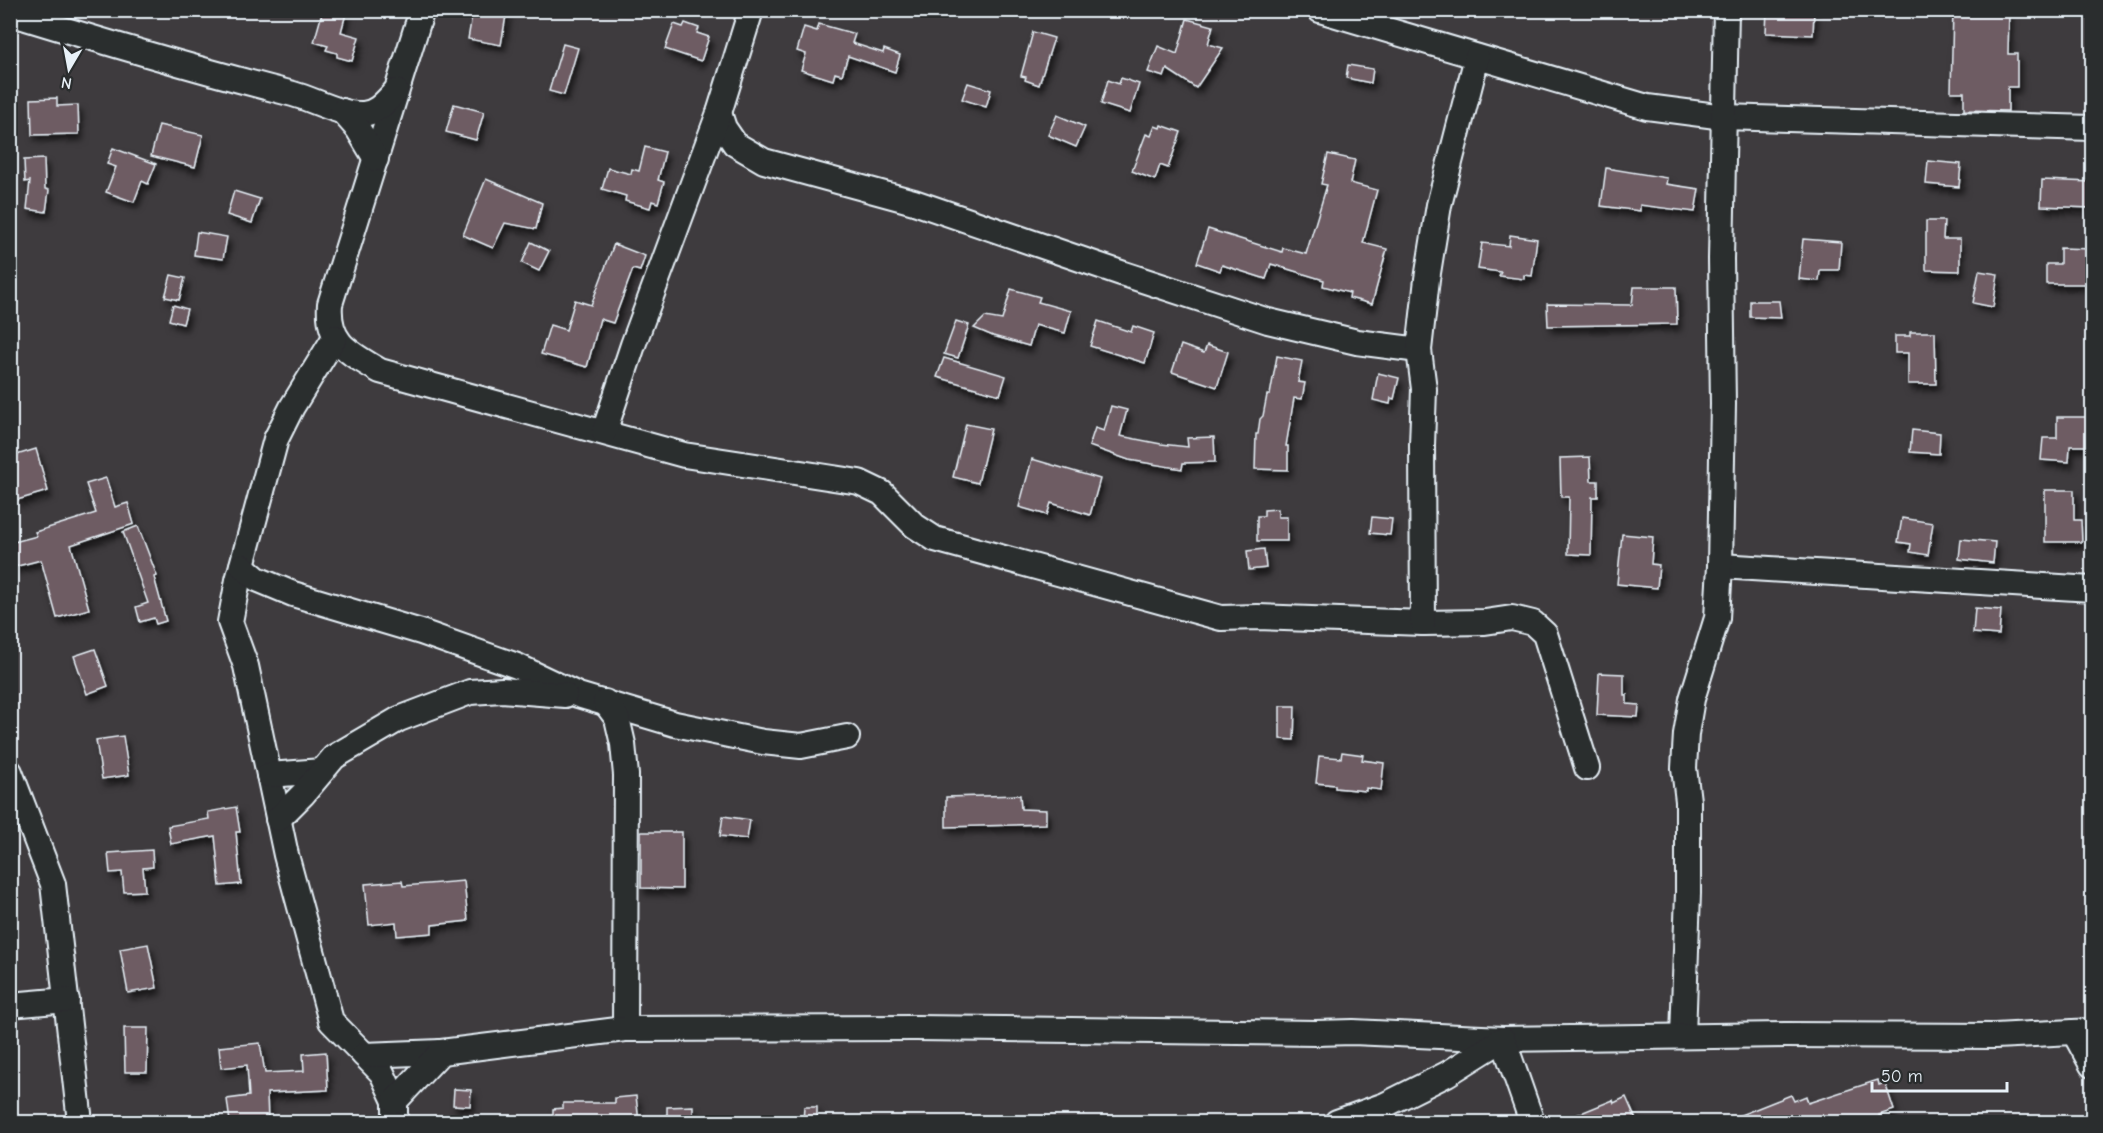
<svg xmlns="http://www.w3.org/2000/svg" width="2103" height="1133" font-family="'Comic Neue',sans-serif">
<style>
.building{fill:#6e5c64;stroke:#e8f1f8;stroke-width:1.5;filter:url(#shadow)}
.lines{fill:none;stroke-linecap:round;stroke-linejoin:round}
.minor-casing{stroke:#e8f1f8;stroke-width:28}
.minor{stroke:#2a2d2e;stroke-width:24}
</style>
<defs>
<filter id="shadow"><feDropShadow dx="3.5" dy="6" stdDeviation="3" flood-color="#0009"/></filter>
</defs>
<rect width="100%" height="100%" fill="#3e3b3e"/>
<filter id="ink" filterUnits="userSpaceOnUse"><feTurbulence type="fractalNoise" baseFrequency=".0167" numOctaves="2"/><feDisplacementMap in="SourceGraphic" scale="12" xChannelSelector="R" yChannelSelector="G"/><feConvolveMatrix kernelMatrix="1 2 1 2 8 2 1 2 1" color-interpolation-filters="sRGB"/></filter>
<g filter="url(#ink)">
<!-- building -->
<g class="building">
<polygon points="323,10 347,10 341,32 359,37 352,61 337,57 337,53 326,50 328,46 314,42"/>
<polygon points="473,10 507,10 501,45 468,39"/>
<polygon points="1767,10 1814,10 1813,35 1766,33"/>
<polygon points="1953,10 2009,10 2008,54 2017,54 2017,87 2008,87 2008,111 1964,110 1964,92 1951,92"/>
<polygon points="1187,19 1213,26 1208,44 1223,48 1196,88 1167,69 1164,77 1148,72 1158,46 1177,54"/>
<polygon points="685,23 699,28 697,33 709,37 701,61 665,49 674,24 683,27"/>
<polygon points="819,24 855,34 852,43 883,53 884,49 900,55 895,72 848,56 842,75 835,73 833,80 801,70 806,54 797,51 804,27 817,31"/>
<polygon points="1033,32 1054,38 1039,85 1025,80 1026,77 1021,76"/>
<polygon points="563,44 578,48 564,95 549,91"/>
<polygon points="1348,65 1373,69 1371,83 1346,78"/>
<polygon points="1121,78 1139,84 1130,113 1101,104 1108,80 1119,84"/>
<polygon points="968,83 991,90 986,107 962,99"/>
<polygon points="57,98 57,106 78,105 79,134 32,135 31,99"/>
<polygon points="454,104 484,112 476,140 446,132"/>
<polygon points="1057,115 1085,127 1076,147 1048,135"/>
<polygon points="159,125 203,135 195,167 151,156"/>
<polygon points="1161,125 1181,132 1168,168 1160,165 1155,180 1132,171 1146,134 1151,136 1155,126 1160,128"/>
<polygon points="645,147 665,152 658,180 664,182 658,203 652,201 650,208 625,201 626,196 602,189 608,168 631,174 632,169 639,171"/>
<polygon points="113,148 156,164 148,184 142,181 134,202 106,192 116,167 107,164"/>
<polygon points="1328,154 1355,160 1350,183 1377,190 1363,243 1387,249 1372,304 1349,298 1350,293 1323,286 1324,280 1271,264 1266,279 1222,265 1220,271 1197,263 1208,229 1282,252 1283,248 1306,254 1327,185 1321,184"/>
<polygon points="44,159 45,189 49,190 46,212 27,209 30,181 25,182 24,160"/>
<polygon points="1928,161 1961,164 1959,187 1926,184"/>
<polygon points="1606,168 1667,178 1666,184 1699,189 1695,212 1640,205 1640,211 1601,206"/>
<polygon points="486,179 542,203 536,229 505,223 493,248 463,235"/>
<polygon points="2042,180 2092,182 2092,208 2041,206"/>
<polygon points="234,191 260,199 252,223 227,215"/>
<polygon points="1926,221 1944,221 1943,239 1960,239 1960,271 1926,270"/>
<polygon points="197,232 227,237 223,259 194,255"/>
<polygon points="1510,235 1537,239 1532,276 1524,275 1524,279 1499,276 1501,272 1478,269 1482,243 1509,246"/>
<polygon points="1803,239 1841,242 1839,270 1820,270 1819,281 1799,279"/>
<polygon points="531,242 549,251 539,271 522,263"/>
<polygon points="614,244 645,256 640,271 633,269 613,323 600,319 587,367 541,354 550,325 566,330 575,300 591,305"/>
<polygon points="2060,248 2092,249 2092,284 2046,284 2046,264 2060,264"/>
<polygon points="1979,271 1998,274 1993,307 1973,303"/>
<polygon points="171,275 185,278 179,300 165,297"/>
<polygon points="1634,287 1676,287 1677,324 1548,326 1547,304 1632,305"/>
<polygon points="1011,289 1040,297 1038,302 1071,311 1065,333 1035,325 1029,346 993,336 974,328 985,317 1002,320"/>
<polygon points="1750,301 1779,301 1781,318 1750,317"/>
<polygon points="173,305 187,309 183,324 169,320"/>
<polygon points="956,321 969,325 958,358 944,354"/>
<polygon points="1098,321 1131,332 1133,326 1154,333 1145,363 1090,346"/>
<polygon points="1910,332 1935,332 1936,384 1908,384 1908,353 1895,353 1895,336 1910,336"/>
<polygon points="1181,345 1204,353 1207,345 1228,352 1217,387 1172,372"/>
<polygon points="1277,356 1302,361 1298,382 1305,383 1302,399 1294,398 1286,446 1288,446 1288,470 1255,469 1256,434 1258,434 1260,419 1263,416 1267,395 1270,395"/>
<polygon points="944,358 1006,376 1000,395 937,377"/>
<polygon points="1378,373 1399,378 1394,399 1391,398 1390,404 1373,400"/>
<polygon points="1111,406 1127,410 1120,436 1161,444 1188,447 1187,438 1214,437 1215,462 1183,463 1182,469 1129,460 1089,446 1095,428 1104,431"/>
<polygon points="2057,417 2092,417 2092,446 2070,446 2069,462 2041,460 2043,438 2057,438"/>
<polygon points="966,424 991,429 978,483 953,477"/>
<polygon points="1912,430 1940,433 1939,454 1910,452"/>
<polygon points="36,449 48,491 17,500 10,477 10,457"/>
<polygon points="1590,457 1591,481 1598,481 1598,497 1592,497 1591,555 1568,554 1569,497 1561,497 1560,458"/>
<polygon points="1032,459 1100,479 1090,515 1051,503 1047,515 1019,507"/>
<polygon points="106,478 115,507 128,503 134,524 71,545 89,609 57,618 41,560 10,568 10,543 37,536 35,532 96,513 86,484"/>
<polygon points="2045,490 2074,490 2074,520 2081,520 2082,542 2045,542"/>
<polygon points="1278,509 1278,517 1287,517 1287,541 1257,541 1257,516 1264,516 1264,510"/>
<polygon points="1372,517 1392,519 1390,535 1370,533"/>
<polygon points="1902,518 1933,523 1928,555 1910,552 1911,544 1898,542"/>
<polygon points="138,526 157,576 154,577 166,621 156,624 154,618 140,622 136,607 148,603 123,532"/>
<polygon points="1622,534 1653,537 1651,564 1659,565 1657,588 1617,584"/>
<polygon points="1961,539 1995,542 1993,563 1959,559"/>
<polygon points="1264,549 1266,568 1249,570 1247,551"/>
<polygon points="1975,608 2001,610 1999,635 1973,633"/>
<polygon points="95,649 108,686 87,694 74,656"/>
<polygon points="1599,673 1624,674 1624,695 1627,695 1627,704 1639,705 1638,717 1597,715"/>
<polygon points="1280,706 1295,706 1294,740 1280,739"/>
<polygon points="123,736 129,775 102,779 96,740"/>
<polygon points="1342,752 1363,755 1362,760 1384,763 1381,790 1366,788 1366,791 1335,788 1335,785 1316,783 1319,756 1341,758"/>
<polygon points="1020,795 1021,809 1046,810 1046,824 946,827 946,797"/>
<polygon points="236,807 240,832 236,832 241,884 220,886 215,836 171,844 168,826 209,819 208,812"/>
<polygon points="723,816 750,820 747,839 720,836"/>
<polygon points="641,832 682,832 682,889 641,888"/>
<polygon points="152,850 153,867 143,868 145,891 124,892 122,872 110,873 108,853"/>
<polygon points="402,881 403,886 464,881 468,921 432,925 432,933 397,936 396,922 369,925 365,884"/>
<polygon points="148,944 157,988 128,993 120,949"/>
<polygon points="124,1028 148,1028 147,1072 125,1072"/>
<polygon points="260,1043 265,1073 304,1071 303,1054 326,1052 328,1090 267,1093 268,1122 230,1122 227,1099 249,1096 247,1065 221,1068 219,1047"/>
<polygon points="1878,1080 1879,1085 1885,1083 1894,1110 1879,1115 1880,1119 1871,1122 1723,1122 1791,1095 1794,1101 1806,1096 1808,1103"/>
<polygon points="454,1089 471,1090 470,1106 453,1105"/>
<polygon points="636,1096 639,1122 553,1122 553,1109 563,1108 563,1103 615,1103 615,1098"/>
<polygon points="1626,1097 1637,1122 1559,1122 1613,1100 1614,1103"/>
<polygon points="693,1106 693,1122 667,1122 667,1107"/>
<polygon points="804,1107 817,1107 817,1122 803,1122"/>
</g>
<g class="lines">
<!-- minor casing -->
<g class="minor-casing">
<g id="minor">
<path d="M422,10L330,304C327,344 350,353 380,371L684,455L859,482L882,493L915,526L935,539L1221,618L1258,617L1423,623L1485,622L1512,618L1533,623L1545,634L1587,768"/>
<polyline points="1320,10 1647,107 1724,117 2092,128"/>
<path d="M10,13C104,42 198,70 293,94C315,100 340,115 363,114C378,113 386,101 396,91"/>
<polyline points="342,111 358,129 376,159"/>
<polyline points="719,113 724,128 735,144 764,161 914,202 1121,273 1268,321 1357,342 1419,350"/>
<polyline points="335,337 292,407 276,439 238,580 230,622 246,666 286,855 331,1021 382,1073 395,1101 395,1122"/>
<polyline points="604,432 633,345 719,113 751,10"/>
<polyline points="242,566 257,579 293,594 421,632 517,666 578,695 675,724 763,742 801,746 847,737"/>
<polyline points="1720,566 2092,589"/>
<polyline points="1423,623 1422,445 1424,389 1419,350 1427,279 1439,205 1477,57"/>
<polyline points="605,702 617,718 623,744 626,775 625,1029"/>
<polyline points="10,772 53,884 80,1122"/>
<polyline points="269,775 322,771"/>
<polyline points="278,819 303,794 334,757 399,719 470,692 502,690 565,695"/>
<polyline points="10,1005 67,1000"/>
<polyline points="2074,1032 2092,1065"/>
<polyline points="1683,1036 1688,893 1688,801 1684,768 1686,734 1692,699 1717,618 1720,566 1723,404 1721,259 1726,10"/>
<polyline points="364,1055 441,1052"/>
<polyline points="395,1101 441,1052 625,1029 916,1028 1316,1033 1353,1032 1503,1039 1785,1035 1995,1036 2092,1031"/>
<polyline points="1337,1122 1385,1105 1447,1074 1503,1039 1532,1122"/>
</g>
</g>
<!-- minor -->
<use href="#minor" class="minor"/>
</g>
</g>
<!-- margin -->
<rect width="2103" height="1133" fill="none" stroke="#2a2d2e" stroke-width="36"/>
<rect x="18" y="18" width="2067" height="1097" fill="none" stroke="#e8f1f8" stroke-width="2" filter="url(#ink)"/>
<!-- north arrow -->
<g transform="translate(69 69) rotate(190)" stroke="#2a2d2e" stroke-width="4.5" paint-order="stroke">
<path d="M0-4.5L10 22L0 15L-10 22Z" fill="#e8f1f8"/>
<text y="-9" font-size="16" font-weight="bold" text-anchor="middle" fill="#e8f1f8">N</text>
</g>
<!-- scale -->
<path d="M1872 1082v9h135v-9" fill="none" stroke="#e8f1f8" stroke-width="3"/>
<text x="1881" y="1082" font-size="18" fill="#e8f1f8" stroke="#2a2d2e" stroke-width="4.5" paint-order="stroke">50 m</text>
</svg>
